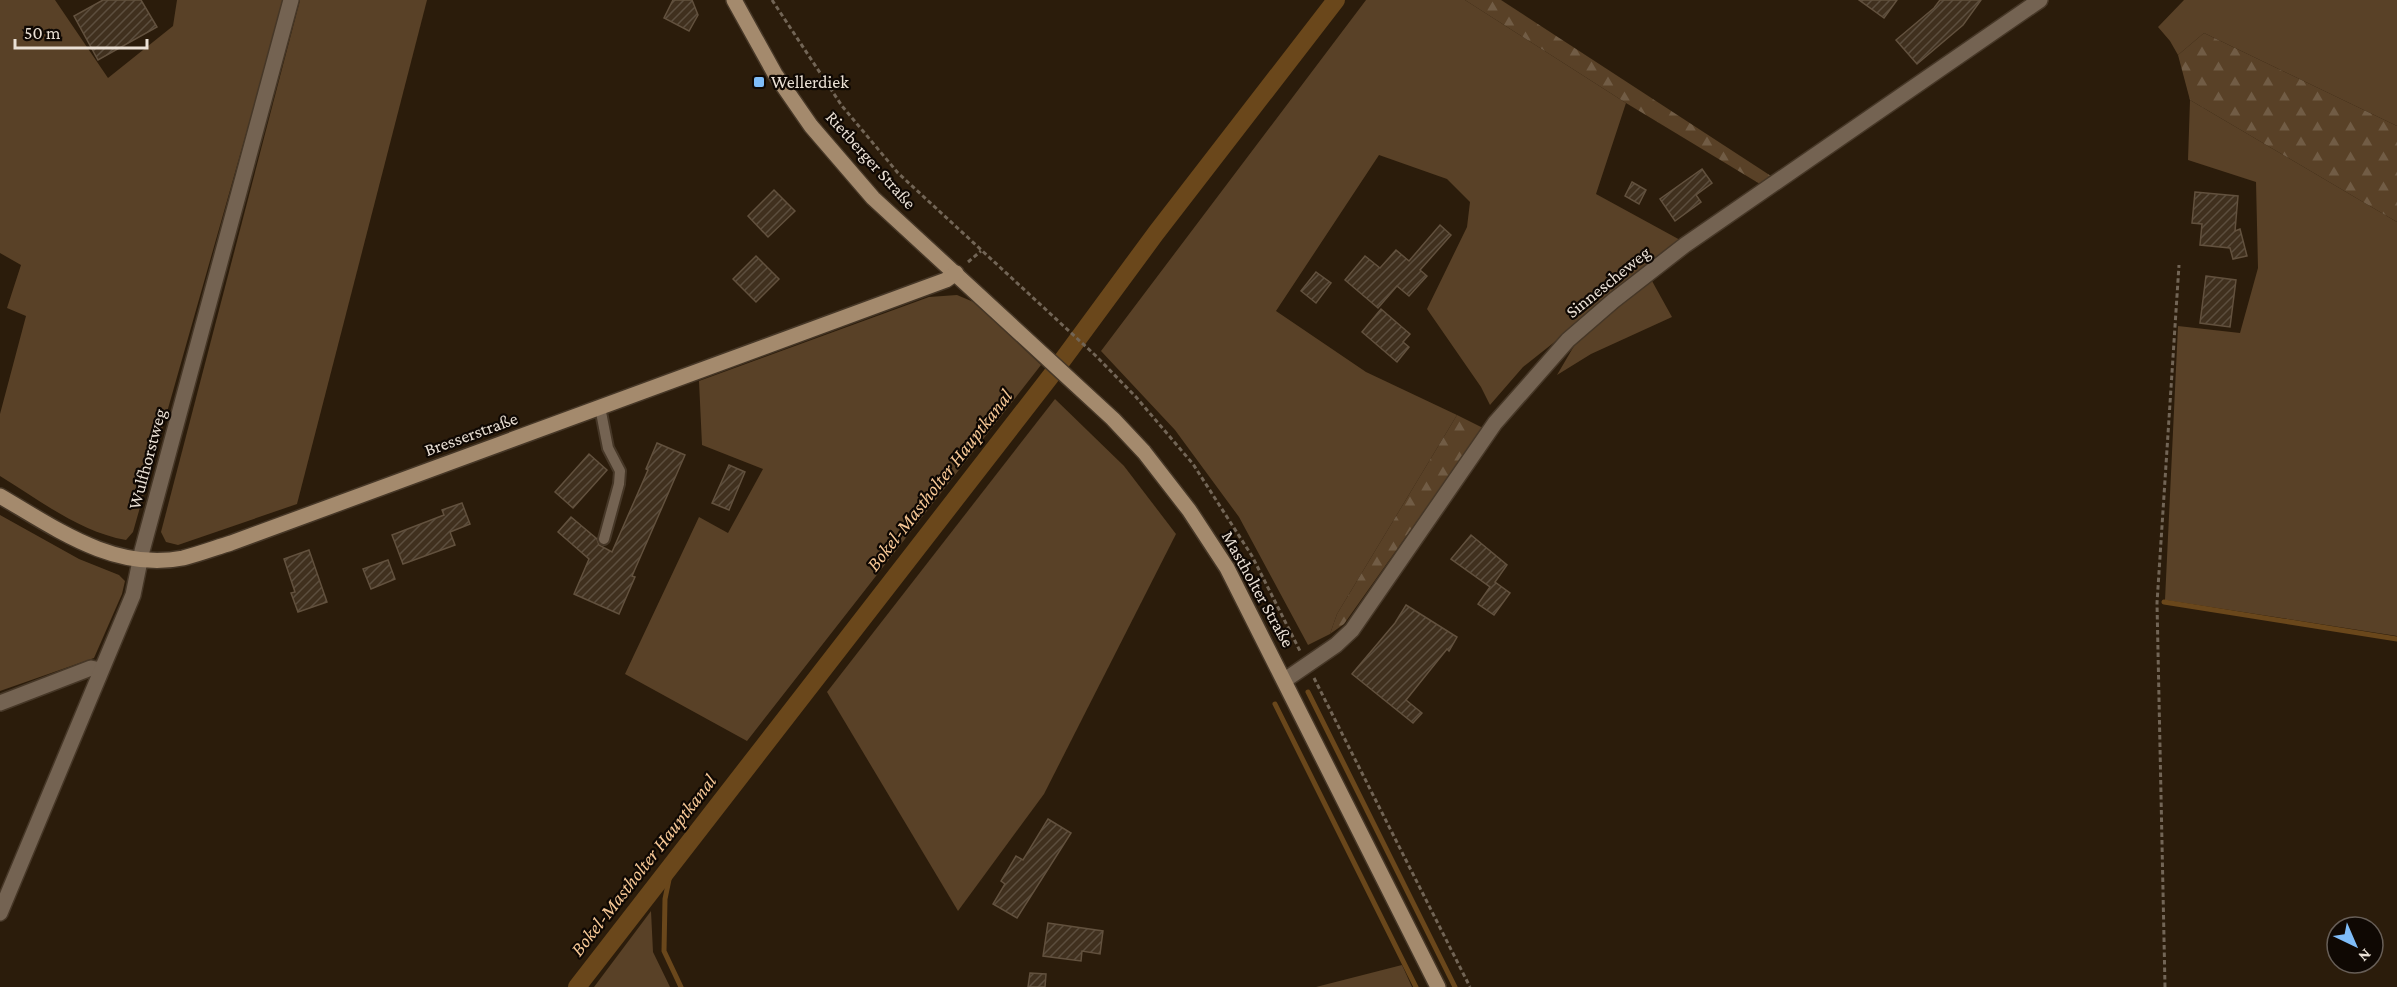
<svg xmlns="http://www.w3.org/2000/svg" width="2397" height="987" font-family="'Crimson Pro',serif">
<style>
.grass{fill:#594127}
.forest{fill:url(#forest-firs)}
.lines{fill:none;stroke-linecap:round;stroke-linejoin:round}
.stream{stroke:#6a471b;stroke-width:5}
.canal{stroke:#6a471b;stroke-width:18}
.building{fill:url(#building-hatch);stroke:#62513e;stroke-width:1.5}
.lane-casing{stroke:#463727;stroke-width:14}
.street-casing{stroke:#463727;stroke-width:18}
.secondary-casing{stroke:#463727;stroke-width:18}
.path{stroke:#726556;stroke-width:3;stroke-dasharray:4.5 3;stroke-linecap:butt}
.lane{stroke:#746352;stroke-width:10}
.street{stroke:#746352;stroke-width:15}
.secondary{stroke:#a48a6d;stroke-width:15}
.poi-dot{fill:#7fbdf9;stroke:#0f0803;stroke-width:2}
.labels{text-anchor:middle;stroke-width:4.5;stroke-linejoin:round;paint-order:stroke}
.poi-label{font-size:18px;fill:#eae0d5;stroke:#0f0803;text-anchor:start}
.street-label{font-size:18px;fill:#eae0d5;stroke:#0f0803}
.water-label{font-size:20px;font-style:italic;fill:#f6c795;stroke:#0f0803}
</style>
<defs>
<pattern id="forest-firs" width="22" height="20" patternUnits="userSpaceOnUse" patternTransform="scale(1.5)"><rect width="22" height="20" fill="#594127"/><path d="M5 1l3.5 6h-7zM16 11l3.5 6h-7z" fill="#715c45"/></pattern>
<pattern id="building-hatch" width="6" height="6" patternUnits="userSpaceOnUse" patternTransform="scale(1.5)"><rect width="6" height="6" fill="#40301e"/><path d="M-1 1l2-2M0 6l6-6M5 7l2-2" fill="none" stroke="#5c4e3e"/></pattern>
</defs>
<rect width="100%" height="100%" fill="#2b1c0b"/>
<!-- grass -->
<g class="grass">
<path d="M0,0H55L108,78L173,26L177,0H284L133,532L126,540C80,532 39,500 0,476V414L26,316L7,308L21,265L0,253Z"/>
<polygon points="300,0 427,0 297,504 178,545 166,542 161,532"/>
<polygon points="1366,0 1465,0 1626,103 1596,194 1682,241 1523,367 1490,405 1481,387 1427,309 1467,227 1470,202 1447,179 1379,155 1276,311 1366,372 1457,415 1337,614 1330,634 1308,645 1239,517 1175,430 1101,351"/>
<polygon points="2184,0 2397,0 2397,126 2204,33 2178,55 2170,41 2158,27"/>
<polygon points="2190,100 2397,222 2397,636 2165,600 2178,326 2240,333 2258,268 2256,182 2188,160"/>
<polygon points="1652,281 1672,317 1591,354 1557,375 1574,346 1617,308"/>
<polygon points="957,295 976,303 1041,365 747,741 625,674 699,517 728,533 763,469 702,445 699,381 929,297"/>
<polygon points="1055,399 1124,466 1176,534 1044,794 958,911 827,692"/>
<polygon points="0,515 79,559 119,575 125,581 122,594 94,658 0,691"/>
<polygon points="651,911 653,952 670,987 594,987"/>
<polygon points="1402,965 1412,987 1316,987"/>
</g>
<!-- forest -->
<g class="forest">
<polygon points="1465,0 1501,0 1771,176 1760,184 1626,103"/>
<polygon points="2204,33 2397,126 2397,222 2190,100 2178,55"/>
<polygon points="1457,415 1483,428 1344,624 1330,634 1337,614"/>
</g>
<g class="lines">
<!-- stream -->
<g class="stream">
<polyline points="2164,602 2397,639"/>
<polyline points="1308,692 1455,987"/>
<polyline points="1275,704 1416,987"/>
<polyline points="672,865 665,899 664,951 681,987"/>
</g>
<!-- canal -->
<polyline class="canal" points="577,987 1050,377 1156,233 1336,0"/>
</g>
<!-- building -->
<g class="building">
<polygon points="103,0 141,0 157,27 98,60 74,16"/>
<polygon points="673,0 692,0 698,15 689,31 664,18"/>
<polygon points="1859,0 1897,0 1884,18"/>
<polygon points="1940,0 1981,0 1963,25 1917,64 1896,40 1934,8"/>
<polygon points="1702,169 1712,183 1696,195 1701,202 1675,221 1660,199"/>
<polygon points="1632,182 1646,190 1639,204 1625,196"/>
<polygon points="774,190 795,211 768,237 748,216"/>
<polygon points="2195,192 2238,196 2235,231 2240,229 2247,256 2233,259 2230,248 2200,245 2202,224 2192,223"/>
<polygon points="1440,225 1451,235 1420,270 1427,276 1409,296 1397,286 1378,308 1345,280 1365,256 1380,268 1396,250 1409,261"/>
<polygon points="756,256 779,279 756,302 733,279"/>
<polygon points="1316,272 1331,283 1316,303 1301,291"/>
<polygon points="2206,276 2236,280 2230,327 2200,323"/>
<polygon points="1381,309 1410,334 1403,342 1409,347 1397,362 1362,332"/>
<polygon points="657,443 685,455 632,576 635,577 619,614 574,594 589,559 558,532 571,517 597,539 599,545 612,552 648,470 646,469"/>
<polygon points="589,454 607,470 573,508 555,492"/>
<polygon points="729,465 745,472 729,510 712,503"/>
<polygon points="462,503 470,524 450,532 455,545 403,564 392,535 444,515 442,510"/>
<polygon points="1471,535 1507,565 1495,582 1510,593 1494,615 1478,604 1490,587 1451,559"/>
<polygon points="309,550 327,602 298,612 291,593 295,592 284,559"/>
<polygon points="388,560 395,579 371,589 363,569"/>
<polygon points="1406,605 1457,637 1449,651 1447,649 1406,700 1422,713 1413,723 1352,674 1395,623"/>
<polygon points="1048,819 1071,833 1017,918 993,904 1005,884 1001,881 1016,856 1023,860"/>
<polygon points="1048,923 1103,931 1100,954 1082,951 1081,961 1043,956"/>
<polygon points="1030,973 1046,974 1045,987 1028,987"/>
</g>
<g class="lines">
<!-- lane casing -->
<g class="lane-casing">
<polyline id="lane" points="600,407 608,448 620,471 619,484 604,539"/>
</g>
<!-- street casing -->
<g class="street-casing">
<g id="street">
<polyline points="1285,680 1336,645 1352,630 1495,423 1568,340 1613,301 1685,245 2040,0"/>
<polyline points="0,703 91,668 101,670"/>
<polyline points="0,913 133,595 142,551 291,0"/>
</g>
</g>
<!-- secondary casing -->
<g class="secondary-casing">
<g id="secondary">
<polyline points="734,0 775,74 811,126 873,198 1113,419 1144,452 1189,510 1227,568 1438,987"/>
<path d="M0,496C55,528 115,572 183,558C199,554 215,548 231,543L946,280L956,273"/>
</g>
</g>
<!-- path -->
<g class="path">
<polyline points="772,0 842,106 898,173 1095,355 1136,397 1193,464 1252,556 1300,651"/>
<polyline points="968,262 981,251"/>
<polyline points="1314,678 1470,987"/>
<polyline points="2165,987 2157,603 2179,265"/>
</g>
<!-- lane -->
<use href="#lane" class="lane"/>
<!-- street -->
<use href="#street" class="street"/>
<!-- secondary -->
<use href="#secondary" class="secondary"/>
</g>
<!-- markers -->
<rect class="poi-dot" x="753" y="76" width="12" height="12" rx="3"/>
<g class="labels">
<!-- poi labels -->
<g class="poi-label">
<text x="771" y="88">Wellerdiek</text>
</g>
<!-- street labels -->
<g class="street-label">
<text transform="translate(871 160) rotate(48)" y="6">Rietberger Straße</text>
<text transform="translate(1608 282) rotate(-39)" y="6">Sinnescheweg</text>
<text transform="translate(471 434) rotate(-20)" y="6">Bresserstraße</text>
<text transform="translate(147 459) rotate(-75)" y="6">Wulfhorstweg</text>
<text transform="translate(1258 589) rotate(61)" y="6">Mastholter Straße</text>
</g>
<!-- water labels -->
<g class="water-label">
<text transform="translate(939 480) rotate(-52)" y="7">Bokel-Mastholter Hauptkanal</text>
<text transform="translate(643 865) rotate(-52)" y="7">Bokel-Mastholter Hauptkanal</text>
</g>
</g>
<!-- north arrow -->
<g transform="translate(2355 945) rotate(136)"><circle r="28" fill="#0f0803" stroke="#675e57" stroke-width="1.5"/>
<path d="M0-4.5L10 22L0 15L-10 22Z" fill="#7fbdf9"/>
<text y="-9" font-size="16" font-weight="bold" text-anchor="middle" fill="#eae0d5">N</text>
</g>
<!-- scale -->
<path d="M15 39v9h132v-9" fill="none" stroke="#eae0d5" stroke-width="3"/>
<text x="24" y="39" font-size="18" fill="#eae0d5" stroke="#0f0803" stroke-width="4.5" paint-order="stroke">50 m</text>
</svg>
